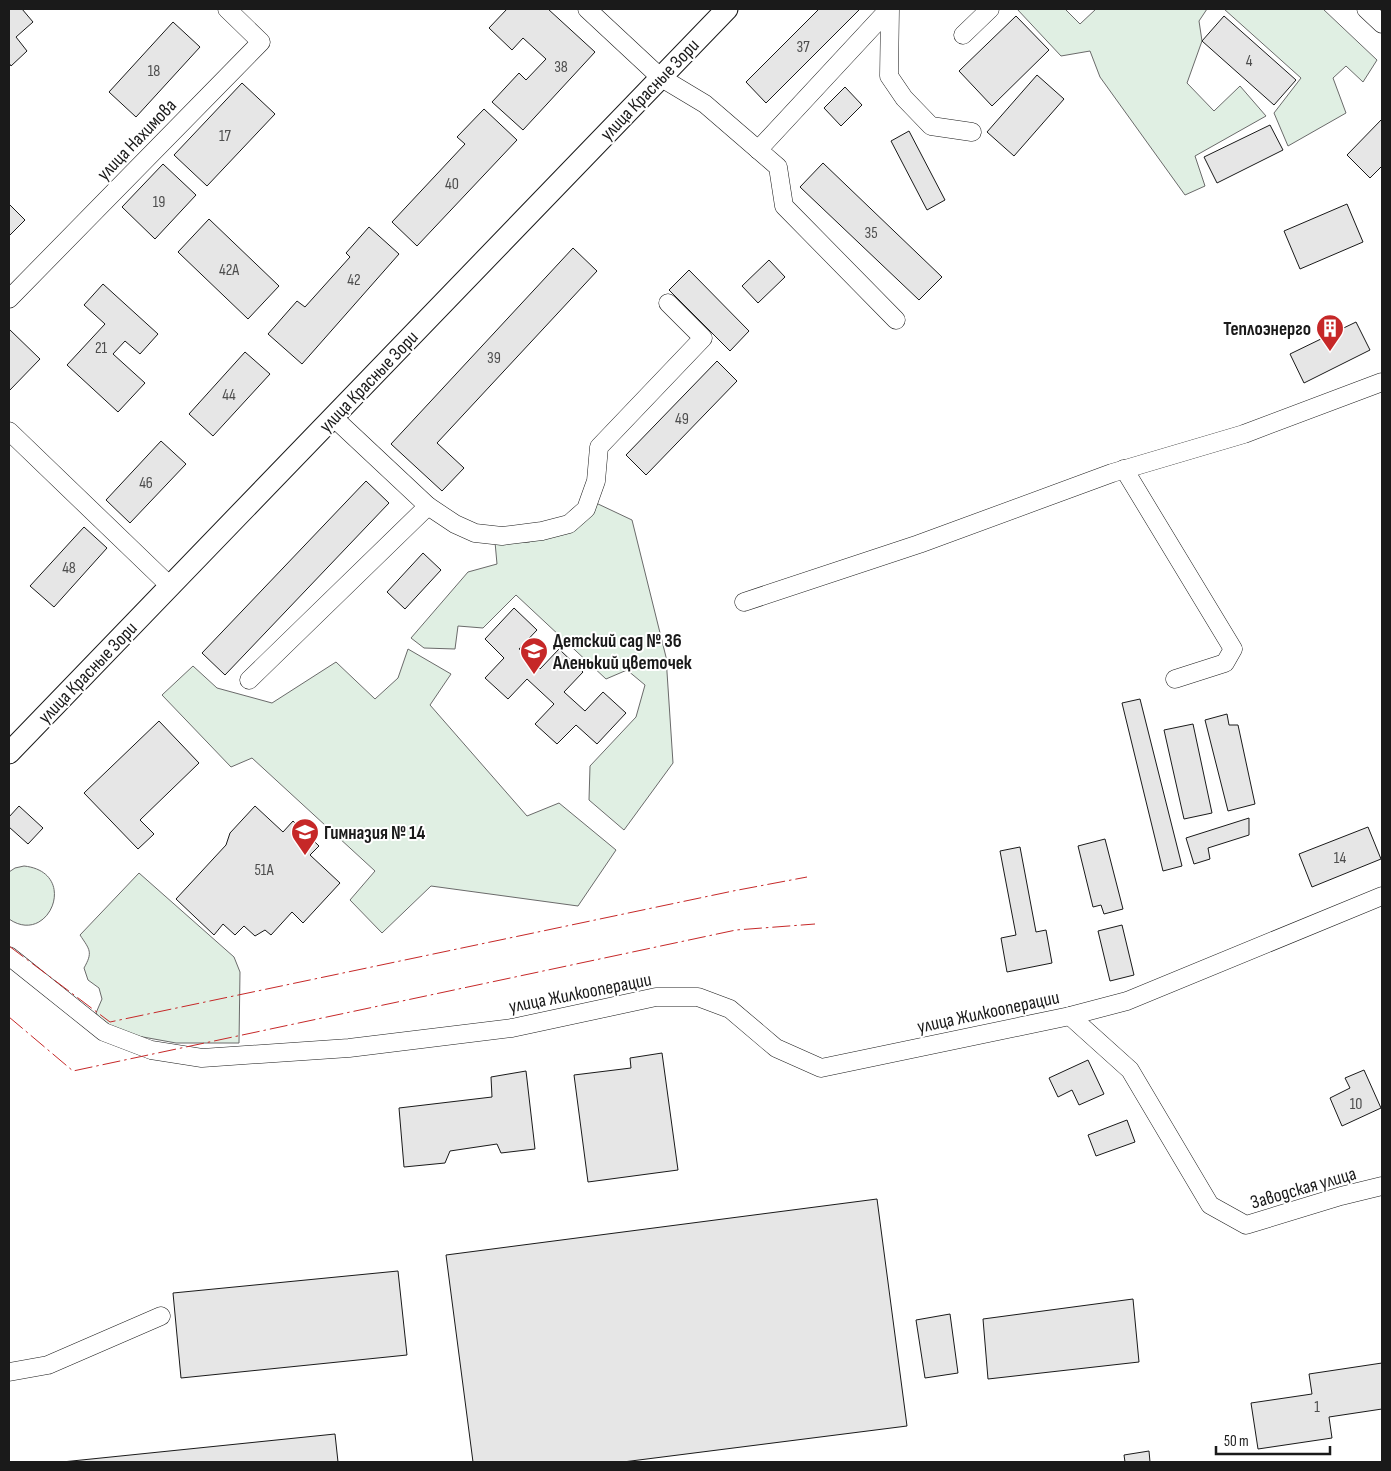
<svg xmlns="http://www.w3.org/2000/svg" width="1391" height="1471" font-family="'Sofia Sans Condensed',sans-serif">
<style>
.green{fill:#e0efe3;stroke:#6a6a6a}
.building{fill:#e6e6e6;stroke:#1a1a1a}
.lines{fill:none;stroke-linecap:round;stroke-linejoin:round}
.minor-casing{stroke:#1a1a1a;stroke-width:19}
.major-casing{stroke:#1a1a1a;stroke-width:23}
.minor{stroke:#fff;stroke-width:18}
.major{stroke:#fff;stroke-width:21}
.power{stroke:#c62828;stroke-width:1;stroke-dasharray:18 4 2.5 4;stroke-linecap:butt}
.labels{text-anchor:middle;stroke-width:4;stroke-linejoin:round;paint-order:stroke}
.number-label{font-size:16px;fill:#4d4d4d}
.street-label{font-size:19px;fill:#1a1a1a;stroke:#fff}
.poi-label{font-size:19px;font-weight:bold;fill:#1a1a1a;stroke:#fff;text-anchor:start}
</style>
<rect width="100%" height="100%" fill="#fff"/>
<!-- green -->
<g class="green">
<polygon points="1017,9 1065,9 1080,24 1096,9 1207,9 1199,21 1202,41 1187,83 1214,111 1240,86 1266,116 1195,156 1205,186 1185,195 1100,77 1090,51 1061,56"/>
<polygon points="1224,9 1323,9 1377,60 1363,82 1346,66 1333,78 1346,113 1288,146 1274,113 1301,78"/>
<polygon points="596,503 632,520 666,657 673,763 624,830 589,800 590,766 636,717 645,685 627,670 606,679 516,595 483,628 458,626 455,649 424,648 411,638 468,572 497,564 495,542 529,542 563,531"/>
<polygon points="408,649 451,674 430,705 527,816 559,803 616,850 578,906 431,886 382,933 350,900 375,871 252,758 231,767 162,695 193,666 217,688 272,703 336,662 375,699 398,678"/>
<path d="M24,866C80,872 49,947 9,919V872L15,868Z"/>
<path d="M139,873L234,957L240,972L239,1043H176L132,1035L103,1023L96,1013L102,999L99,988L88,980L84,968C93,952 90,950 80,935Z"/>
</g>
<!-- building -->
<g class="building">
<polygon points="9,9 22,9 33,22 16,37 27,51 11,66 9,63"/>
<polygon points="507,9 548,9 595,52 523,130 492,102 519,73 526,80 546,59 523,38 512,50 489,28"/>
<polygon points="819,9 860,9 766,103 746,82"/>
<polygon points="1016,16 1049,50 992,106 959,71"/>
<polygon points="1224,16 1296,80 1274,105 1202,41"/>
<polygon points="173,22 200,47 136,117 109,92"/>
<polygon points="1037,75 1064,99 1014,156 987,132"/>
<polygon points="242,83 275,114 207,186 174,155"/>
<polygon points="845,87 862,105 841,126 824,108"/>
<polygon points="484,109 517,140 417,246 392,222 465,144 457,137"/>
<polygon points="1382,119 1382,166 1370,178 1347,155"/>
<polygon points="1270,125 1283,150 1217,183 1204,157"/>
<polygon points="909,131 945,200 927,210 891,141"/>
<polygon points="823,163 942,277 919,300 800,187"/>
<polygon points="163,164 196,195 155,239 122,207"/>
<polygon points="9,204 25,220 9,236"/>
<polygon points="1347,204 1363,242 1300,269 1284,231"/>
<polygon points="209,219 279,286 248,319 178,252"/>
<polygon points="369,227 399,254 302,364 268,334 297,301 305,307 350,257 346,253"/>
<polygon points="573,248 597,271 437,443 464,468 442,491 391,444"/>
<polygon points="769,260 785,277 758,303 742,286"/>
<polygon points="689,270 749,331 730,351 669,290"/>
<polygon points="103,284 158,334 140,354 125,341 113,354 145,383 118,412 67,365 105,324 84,305"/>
<polygon points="1356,322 1370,350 1304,383 1290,354"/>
<polygon points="9,329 40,359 9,391"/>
<polygon points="245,352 270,374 213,436 189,414"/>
<polygon points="717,361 737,381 646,475 626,455"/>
<polygon points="161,441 186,464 130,523 106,500"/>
<polygon points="366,481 389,503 225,675 202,653"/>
<polygon points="84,527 107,548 54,607 30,586"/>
<polygon points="423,553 441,570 405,609 387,592"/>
<polygon points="514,608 537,630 519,649 540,669 559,649 583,672 564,692 585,711 603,692 626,713 597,744 576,725 557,744 535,724 554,704 527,679 508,699 485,678 504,658 485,639"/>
<polygon points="1140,699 1182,866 1163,871 1122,703"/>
<polygon points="1227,714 1229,725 1238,725 1255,804 1228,811 1205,720"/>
<polygon points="159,721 199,763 140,820 154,834 138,849 84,793"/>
<polygon points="1193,724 1212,813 1184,819 1164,730"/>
<polygon points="19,806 43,828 28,844 9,827 9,817"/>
<polygon points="255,806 283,832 293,821 319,846 310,855 340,883 303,923 292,912 271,935 265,930 255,936 244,926 235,935 223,924 214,935 176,899 226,845 230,833"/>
<polygon points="1249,818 1249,835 1208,848 1210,859 1194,864 1186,838"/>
<polygon points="1368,827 1381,859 1312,887 1299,854"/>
<polygon points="1105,839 1123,909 1104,914 1101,905 1093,907 1078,846"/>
<polygon points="1020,847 1036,932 1046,930 1052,963 1007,972 1001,938 1016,935 1000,851"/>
<polygon points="1122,925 1134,975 1110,981 1098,931"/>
<polygon points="662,1053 678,1170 588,1182 574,1075 631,1068 630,1058"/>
<polygon points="1088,1060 1104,1094 1079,1105 1072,1090 1058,1097 1049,1078"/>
<polygon points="1364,1070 1381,1108 1342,1126 1330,1098 1350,1088 1345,1078"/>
<polygon points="526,1071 535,1149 501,1153 497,1144 450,1151 445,1163 404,1167 399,1108 492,1097 491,1077"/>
<polygon points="1127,1120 1135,1142 1096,1156 1088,1135"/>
<polygon points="877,1199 907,1426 623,1462 473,1462 446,1255"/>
<polygon points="398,1271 407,1355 181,1378 173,1293"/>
<polygon points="1133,1299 1139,1362 988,1379 983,1319"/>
<polygon points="950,1314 958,1373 925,1378 916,1320"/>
<polygon points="1382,1363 1382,1409 1329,1417 1332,1438 1258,1449 1251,1403 1312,1394 1309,1374"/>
<polygon points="335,1434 338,1462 62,1462"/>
<polygon points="1149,1451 1150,1462 1125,1462 1124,1455"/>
</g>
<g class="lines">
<!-- minor casing -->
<g class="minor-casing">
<g id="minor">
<polyline points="587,9 660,77 705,104 778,167 784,206 896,320"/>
<polyline points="890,9 889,76 904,98 931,126 972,132"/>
<polyline points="1366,9 1382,24"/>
<polyline points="963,35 990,9"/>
<polyline points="758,150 889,9"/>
<polyline points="9,299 261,42 227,9"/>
<polyline points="9,431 170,586"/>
<polyline points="1124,469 1233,649 1225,663 1175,679"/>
<polyline points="428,506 455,524 475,533 502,536 542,531 569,524 586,509 596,481 599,447 703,338 668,303"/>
<polyline points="744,602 919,544 1112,473 1244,434 1382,382"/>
<polyline points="249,680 428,506 333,417"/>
<polyline points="9,956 104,1032 151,1050 202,1058 349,1048 512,1028 656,997 698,997 730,1009 776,1048 821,1068 1070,1016 1127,1001 1382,896"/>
<polyline points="1070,1016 1130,1070 1210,1205 1246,1225 1341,1196 1382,1186"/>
<polyline points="9,1372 48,1365 161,1316"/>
</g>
</g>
<!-- major casing -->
<g class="major-casing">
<polyline id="major" points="9,753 727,9"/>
</g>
<!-- minor -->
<use href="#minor" class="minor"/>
<!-- major -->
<use href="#major" class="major"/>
<!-- power -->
<g class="power">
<polyline points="9,946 110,1022 733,891 807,877"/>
<polyline points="9,1017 73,1071 736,930 815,924"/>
</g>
</g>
<!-- icons -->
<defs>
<g id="building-pin" transform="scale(1.4375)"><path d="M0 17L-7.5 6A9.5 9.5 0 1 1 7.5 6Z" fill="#c62828" stroke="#fff"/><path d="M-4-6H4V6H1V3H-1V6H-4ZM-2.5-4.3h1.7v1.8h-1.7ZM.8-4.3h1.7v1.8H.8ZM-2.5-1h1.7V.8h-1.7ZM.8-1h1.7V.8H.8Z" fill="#fff"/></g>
<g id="school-pin" transform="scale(1.4375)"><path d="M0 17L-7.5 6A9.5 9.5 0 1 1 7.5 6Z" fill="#c62828" stroke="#fff"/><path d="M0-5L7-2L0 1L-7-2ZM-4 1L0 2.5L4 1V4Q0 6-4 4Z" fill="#fff"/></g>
</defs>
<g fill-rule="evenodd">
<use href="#building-pin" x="1330" y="328"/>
<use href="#school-pin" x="534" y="651"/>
<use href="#school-pin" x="305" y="832"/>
</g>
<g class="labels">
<!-- number labels -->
<g class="number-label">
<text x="803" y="52">37</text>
<text x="1249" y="66">4</text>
<text x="561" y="72">38</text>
<text x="154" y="76">18</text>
<text x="225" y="141">17</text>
<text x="452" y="189">40</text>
<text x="159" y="207">19</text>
<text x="871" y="238">35</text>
<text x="229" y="275">42А</text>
<text x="354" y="285">42</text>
<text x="101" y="353">21</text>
<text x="494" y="363">39</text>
<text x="229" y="400">44</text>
<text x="682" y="424">49</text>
<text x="146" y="488">46</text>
<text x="69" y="573">48</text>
<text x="1340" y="863">14</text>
<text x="264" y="875">51А</text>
<text x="1356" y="1109">10</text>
<text x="1317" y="1412">1</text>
</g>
<!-- street labels -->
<g class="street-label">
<text transform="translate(649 89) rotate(-46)" y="7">улица Красные Зори</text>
<text transform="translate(136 139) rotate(-46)" y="7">улица Нахимова</text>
<text transform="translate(368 381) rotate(-46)" y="7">улица Красные Зори</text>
<text transform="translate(87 672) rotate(-46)" y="7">улица Красные Зори</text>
<text transform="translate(580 992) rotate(-11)" y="7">улица Жилкооперации</text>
<text transform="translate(988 1011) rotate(-12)" y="7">улица Жилкооперации</text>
<text transform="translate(1303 1187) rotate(-16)" y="7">Заводская улица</text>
</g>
<!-- poi labels -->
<g class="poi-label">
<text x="1311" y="335" text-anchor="end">Теплоэнерго</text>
<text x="553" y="647">Детский сад № 36<tspan x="553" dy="22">Аленький цветочек</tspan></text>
<text x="324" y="839">Гимназия № 14</text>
</g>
</g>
<!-- border -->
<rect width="1391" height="1471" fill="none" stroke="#1a1a1a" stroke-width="20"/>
<!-- scale -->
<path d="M1216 1446v8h114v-8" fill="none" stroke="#1a1a1a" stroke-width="2.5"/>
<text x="1224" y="1446" font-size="15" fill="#1a1a1a" stroke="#ffffff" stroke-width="4" paint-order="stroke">50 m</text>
</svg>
